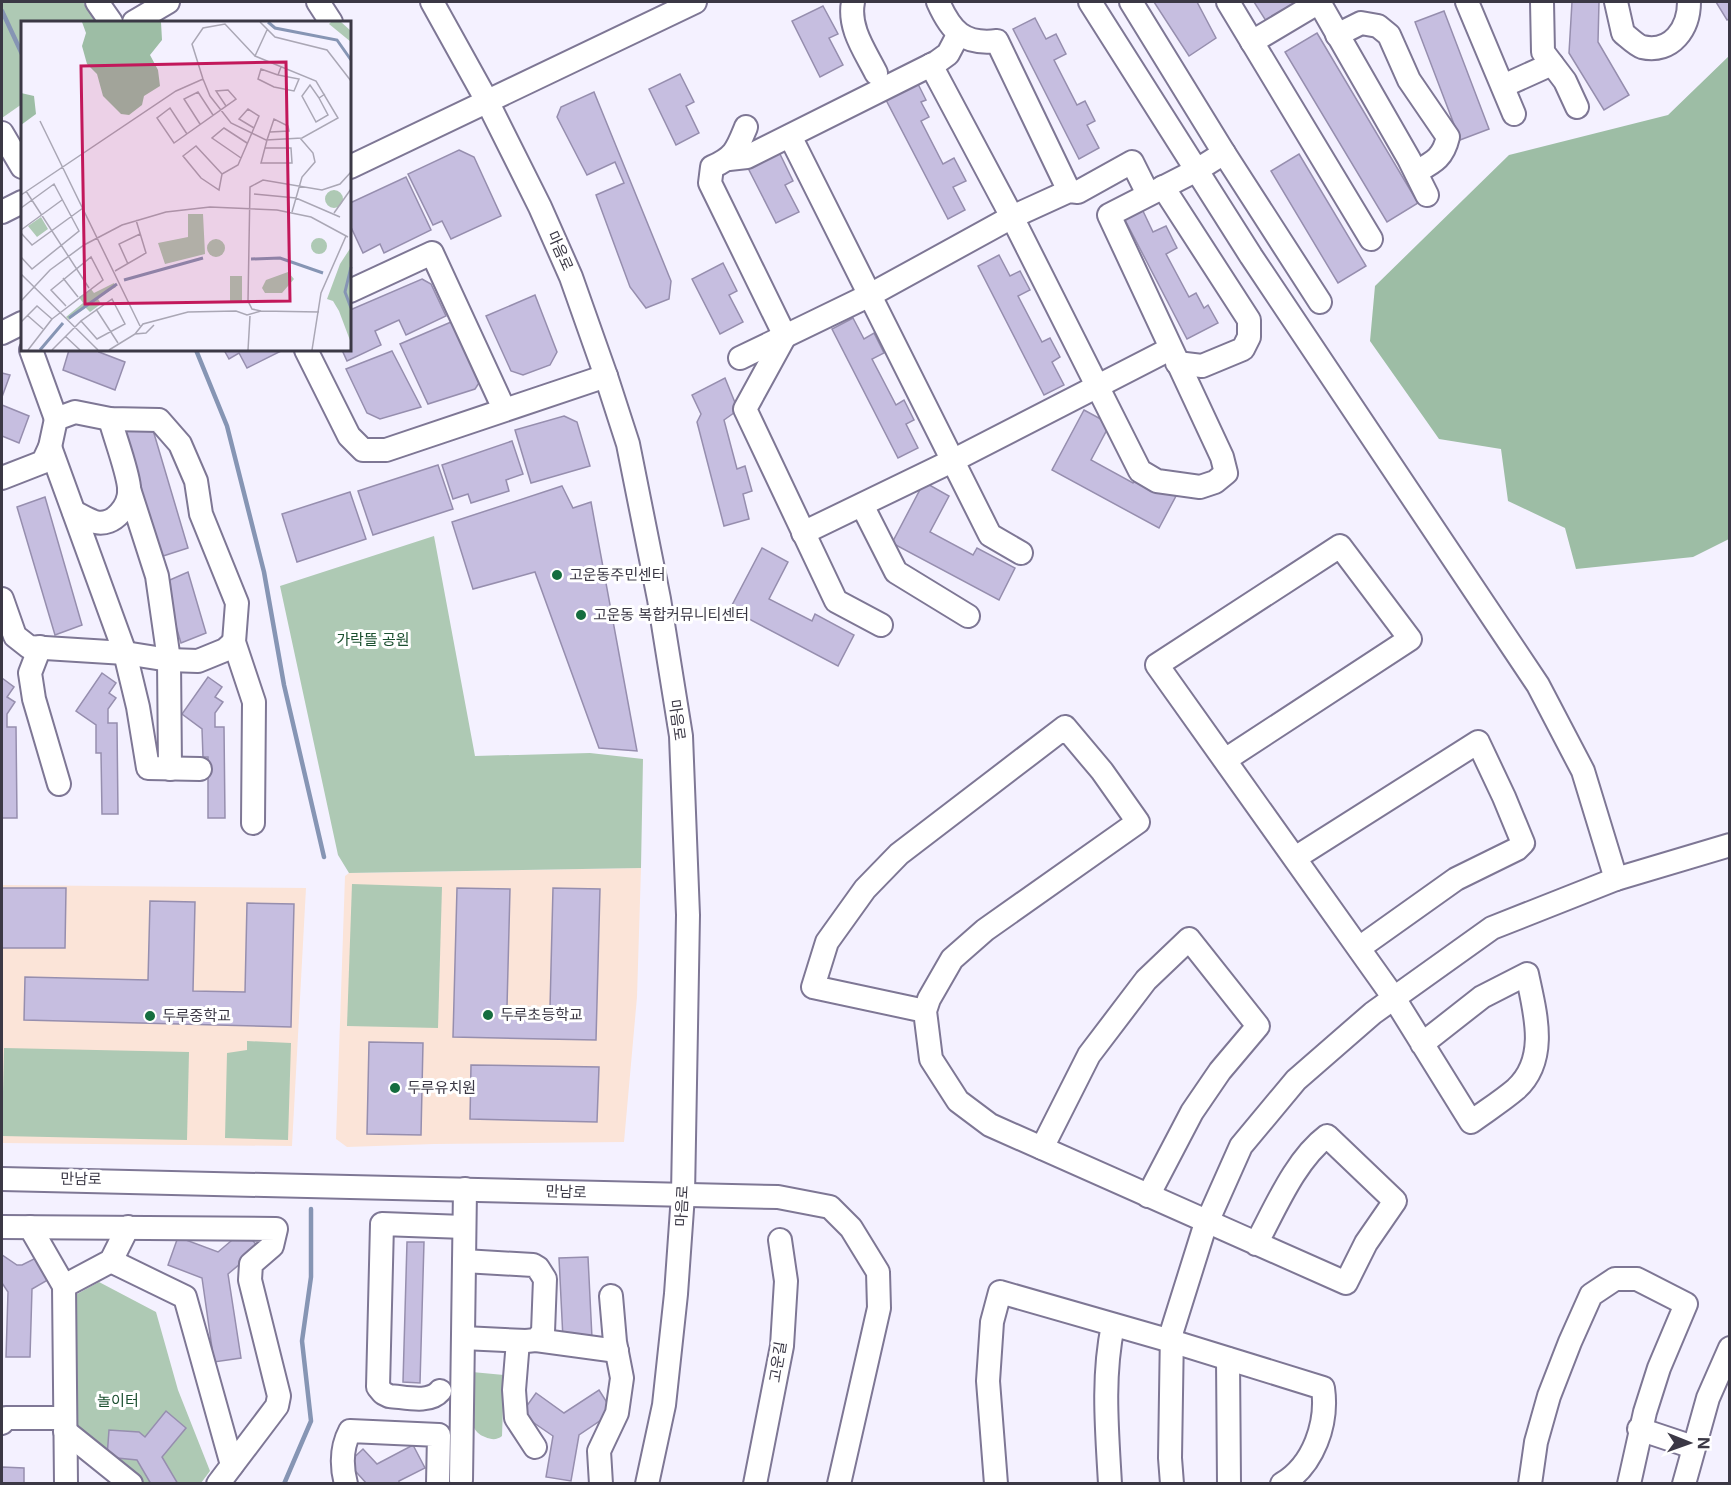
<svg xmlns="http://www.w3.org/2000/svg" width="1731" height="1485" font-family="Inter,'Noto Sans KR',sans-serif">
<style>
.education{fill:#fbe4d8}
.green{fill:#aec9b4}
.forest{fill:#9dbda5}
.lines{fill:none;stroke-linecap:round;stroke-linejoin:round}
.stream{stroke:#8695b4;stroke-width:4.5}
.building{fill:#c6bee0;stroke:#968eae;stroke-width:1.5}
.minor-casing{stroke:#7e7795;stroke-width:26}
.minor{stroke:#fff;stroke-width:22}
.poi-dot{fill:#156d3f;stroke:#fff;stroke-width:2}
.labels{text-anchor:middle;stroke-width:6;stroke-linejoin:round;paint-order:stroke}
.street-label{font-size:15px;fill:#3b3845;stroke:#fff}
.poi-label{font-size:15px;fill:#3b3845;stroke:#fff;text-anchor:start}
.park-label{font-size:15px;fill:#1b4f2f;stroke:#fff}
.inset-river{fill:none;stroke:#8695b4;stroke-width:3}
.inset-road{fill:none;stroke:#aaa7b5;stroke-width:1.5}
.view{fill:#c2185b;fill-opacity:0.15;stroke:#c2185b;stroke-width:3}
.inset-edge{fill:none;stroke:#3b3845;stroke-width:3}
</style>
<rect width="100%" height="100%" fill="#f4f1ff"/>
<!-- education -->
<g class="education">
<polygon points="641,868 637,997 624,1142 434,1144 347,1147 336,1139 345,876 349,873"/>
<polygon points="2,885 306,888 292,1146 2,1143"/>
</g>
<!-- green -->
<g class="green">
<polygon points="2,2 83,2 97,22 22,22 22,104 2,118"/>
<polygon points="434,536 475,756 590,753 643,759 641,868 349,873 338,855 280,586"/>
<polygon points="352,884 442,887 438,1028 347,1026"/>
<polygon points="247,1041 291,1043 288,1140 225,1138 227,1053 247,1050"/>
<polygon points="4,1048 189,1052 187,1140 2,1136"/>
<polygon points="99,1282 156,1312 178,1390 210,1471 201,1483 120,1483 55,1429 59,1304"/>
<path d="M472,1372L504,1375L502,1436C497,1440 492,1440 485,1437C462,1429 472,1392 472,1372Z"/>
</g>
<!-- forest -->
<polygon class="forest" points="1729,56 1729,539 1693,557 1576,569 1565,528 1508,501 1501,449 1439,439 1370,341 1375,286 1509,155 1668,115"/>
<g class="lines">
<!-- stream -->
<g class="stream">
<polyline points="2,11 22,54"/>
<polyline points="196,350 227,426 264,572 284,685 324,857"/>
<polyline points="284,1484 311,1421 302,1341 311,1277 311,1209"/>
</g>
</g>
<!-- building -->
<g class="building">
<polygon points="1154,2 1197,2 1216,38 1189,56"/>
<polygon points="1254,2 1293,2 1295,6 1268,24"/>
<polygon points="1572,2 1599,2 1598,42 1629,95 1604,110 1569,53"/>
<polygon points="1716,2 1730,2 1730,18 1727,20"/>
<polygon points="823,6 838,34 829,38 843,65 820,77 792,21"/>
<polygon points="1444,11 1489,129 1460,140 1415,22"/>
<polygon points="1035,18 1046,39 1056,34 1066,54 1054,60 1077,105 1085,101 1095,121 1087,125 1099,148 1079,159 1013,29"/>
<polygon points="1317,33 1418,203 1387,222 1285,52"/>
<polygon points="680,74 694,102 686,106 699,133 676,145 649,89"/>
<polygon points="917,82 926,100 921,102 929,117 921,121 943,164 954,158 966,181 953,187 965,210 948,219 885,98"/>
<polygon points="594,92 671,281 669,299 646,308 630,287 596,195 624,183 615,162 587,175 557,117 561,107"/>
<polygon points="459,150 474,157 501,216 451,239 442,221 433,225 408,174"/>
<polygon points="779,152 793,181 785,185 799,212 776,223 748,168"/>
<polygon points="1299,154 1366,266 1338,283 1271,171"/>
<polygon points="406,177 431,230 384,253 380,244 363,253 350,225 350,203"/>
<polygon points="1142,209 1153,232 1166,226 1177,248 1166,254 1189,297 1196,293 1204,308 1208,305 1218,323 1187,339 1124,218"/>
<polygon points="999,255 1010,276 1020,271 1030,290 1018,296 1042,342 1050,338 1060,357 1052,362 1064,385 1044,395 978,266"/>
<polygon points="723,263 737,291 729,295 743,322 720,334 692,279"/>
<polygon points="422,279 431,284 446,316 406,335 399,320 375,331 381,345 347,361 342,350 350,350 350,310"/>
<polygon points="535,295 557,352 550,365 523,375 511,371 486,316"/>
<polygon points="853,318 864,339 874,333 884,353 872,359 896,405 904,400 914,420 906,424 918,448 898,458 832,329"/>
<polygon points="451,322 481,380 475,389 428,404 400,344"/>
<polygon points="69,350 100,350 99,352 125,362 115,390 63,370"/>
<polygon points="224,350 283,350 247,368 239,353 229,359"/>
<polygon points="392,351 421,407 380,419 367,413 346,369"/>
<polygon points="2,373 10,375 2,397"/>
<polygon points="725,378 738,410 724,420 737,469 745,466 752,491 743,494 749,519 724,526 697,422 701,414 692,395"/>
<polygon points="2,405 29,416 19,443 2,436"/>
<polygon points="1084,410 1110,424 1091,460 1133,483 1137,475 1176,496 1159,528 1052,470"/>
<polygon points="564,416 577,422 590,466 531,483 515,430"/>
<polygon points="150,420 188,548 160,557 123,430"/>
<polygon points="512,441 523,474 506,480 509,491 471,503 468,494 453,499 442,465"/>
<polygon points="438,465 453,509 373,535 358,491"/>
<polygon points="924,482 949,496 930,532 973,555 977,548 1015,568 999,600 892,543"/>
<polygon points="562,486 573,508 591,502 637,751 599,748 535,572 473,589 452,522"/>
<polygon points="350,492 366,539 297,562 282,514"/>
<polygon points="45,497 82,625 55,635 17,507"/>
<polygon points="762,548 788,562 769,599 812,621 815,614 854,635 838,666 730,609"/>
<polygon points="188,572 206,633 181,643 163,583"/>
<polygon points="102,673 116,683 109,693 116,698 108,709 108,723 117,723 118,814 102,814 101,753 96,753 96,725 76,711"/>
<polygon points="208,677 222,687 215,697 223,702 215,713 215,727 224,727 225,818 208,818 208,757 203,757 202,729 182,714"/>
<polygon points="2,678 14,687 7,697 15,702 7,714 7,727 16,727 17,818 2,818"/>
<polygon points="2,888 66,888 65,948 2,948"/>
<polygon points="457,888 510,889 507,1007 550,1008 553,888 600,889 596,1040 453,1037"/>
<polygon points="150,901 195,902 193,991 245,992 247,903 294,904 291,1027 24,1020 25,977 148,980"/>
<polygon points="369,1042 423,1043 421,1135 367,1134"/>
<polygon points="471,1065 599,1067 597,1122 470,1119"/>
<polygon points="244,1230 259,1248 228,1274 241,1358 214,1362 202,1278 168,1265 178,1237 218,1252"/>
<polygon points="407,1242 424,1242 420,1383 403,1382"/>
<polygon points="54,1249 65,1270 32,1289 30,1357 6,1357 8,1292 2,1283 2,1255 17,1265 22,1265"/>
<polygon points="588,1257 592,1338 563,1339 559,1258"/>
<polygon points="599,1390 613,1412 579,1435 571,1481 546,1477 553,1436 521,1414 536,1393 564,1413"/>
<polygon points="166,1411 186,1428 162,1457 178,1484 151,1484 137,1460 107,1457 109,1430 139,1432 145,1437"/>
<polygon points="413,1445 425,1468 399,1481 399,1484 367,1484 348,1463 363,1449 377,1464"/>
<polygon points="2,1467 24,1468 24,1484 2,1484"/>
</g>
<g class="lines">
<!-- minor casing -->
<g class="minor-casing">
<g id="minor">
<polyline points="97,2 111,22"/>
<polyline points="318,2 331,22"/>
<polyline points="432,2 487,101 540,207 571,277 606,376 628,444 659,599 681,736 688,915 683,1195 676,1294 664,1405 647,1484"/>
<path d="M853,2C848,28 865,51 876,73"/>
<path d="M938,2C951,31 963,45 997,41L1069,191"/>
<polyline points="1090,2 1251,256 1538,685 1583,771 1616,879 1492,928 1373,1013 1296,1080 1241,1146 1204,1229 1172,1331 1170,1458 1172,1484"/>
<polyline points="1131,2 1224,153 1320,302"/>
<polyline points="1228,2 1371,239"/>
<polyline points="1319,2 1409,159 1427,195"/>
<polyline points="1467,2 1514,114"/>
<polyline points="1542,2 1543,52 1565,81 1577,107"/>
<path d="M1616,2L1623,33C1628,37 1636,45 1642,47C1672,54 1689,28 1689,2"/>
<polyline points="134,22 168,2"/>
<path d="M1337,35L1361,23L1378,26L1389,35L1409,80L1448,137C1443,158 1434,162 1416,172"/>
<polyline points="1252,42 1319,2"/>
<polyline points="931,65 1012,217 1140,471 1157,481 1200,487 1215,482 1226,473 1222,457 1109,215 1197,170 1224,153"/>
<polyline points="1503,86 1552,64"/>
<path d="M746,127C737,149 735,157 712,167L710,183L785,336"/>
<polyline points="2,133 22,167"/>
<polyline points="790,136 990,535 1021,553"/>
<polyline points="729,159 747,157 937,62 948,54 958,35"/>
<polyline points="350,167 695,2"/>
<polyline points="1163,187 1249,320 1249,337 1243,349 1202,366 1177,363"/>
<polyline points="2,212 22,202"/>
<polyline points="350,291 432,253 504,409"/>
<polyline points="2,333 22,323"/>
<polyline points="785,336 745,409 836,601 881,625"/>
<polyline points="31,350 56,419"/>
<polyline points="306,350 349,436 363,450 386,450 606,376"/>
<polyline points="740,358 870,295 1012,217 1069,191 1078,192 1132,162 1148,194"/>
<polyline points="50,447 125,653 138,707 148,768 200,769"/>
<polyline points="2,478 43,462 50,447 56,419 75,412 110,419 159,420 180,444 196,481 201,514 237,603 234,642 254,702 253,823"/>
<polyline points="129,489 157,576 169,660 170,769"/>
<polyline points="862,505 896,572 968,616"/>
<path d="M74,512C80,515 88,520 95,522C114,527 131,505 129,487C127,469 115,438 110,419"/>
<polyline points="803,533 954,460 1170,349"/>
<polyline points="2,599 15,636 29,647 125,653 169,660 198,661 225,650 234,642"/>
<polyline points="40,647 30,673 34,699 59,784"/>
<path d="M1225,760L1410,639L1340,546L1157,665L1394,998L1471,1122C1486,1111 1502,1101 1516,1089C1549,1059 1535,1012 1527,974L1482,997L1422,1044"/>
<polyline points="1295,858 1478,742 1504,797 1523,843 1517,849 1456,879 1359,948"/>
<polyline points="1616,879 1730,845"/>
<path d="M925,1011L929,999L952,959L985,930L1138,822L1102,771L1065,727L899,854L865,889L827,942L813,987L925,1011L931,1059L958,1101L990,1125L1346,1283L1366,1243L1395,1201L1327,1136C1295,1160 1275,1209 1256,1244"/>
<polyline points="1042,1148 1089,1055 1146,980 1189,939 1258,1026 1220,1071 1192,1112 1148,1196"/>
<polyline points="2,1179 778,1197 830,1207 851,1228 878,1272 879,1308 839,1484"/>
<polyline points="2,1227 276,1229 272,1246 251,1264 250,1280 279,1396 277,1406 218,1484"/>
<polyline points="30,1227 64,1286 66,1484"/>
<polyline points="111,1261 185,1297 232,1465"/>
<polyline points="64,1286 111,1261 128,1227"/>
<polyline points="463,1338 526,1341 536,1340 543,1332 545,1279 538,1268 533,1265 464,1261"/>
<polyline points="536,1340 617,1351"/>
<polyline points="518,1341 514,1390 516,1418 535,1447"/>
<polyline points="1228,1359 1229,1484"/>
<path d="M440,1391C429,1404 405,1397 389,1396L383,1393L378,1387L382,1224L464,1227"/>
<polyline points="2,1423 6,1418 64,1418"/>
<polyline points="1639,1429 1693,1447"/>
<polyline points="65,1431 131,1484"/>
<polyline points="461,1480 465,1189"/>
<path d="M346,1484C341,1465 341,1448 350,1431L439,1435L438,1484"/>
<polyline points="601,1484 599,1451 617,1413 622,1378 615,1342 611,1296"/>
<polyline points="755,1484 782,1346 786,1281 780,1240"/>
<path d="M996,1484L988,1381L992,1322L1000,1292L1171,1341L1323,1388C1328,1423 1314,1465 1282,1484"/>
<path d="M1110,1484C1107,1430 1102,1378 1113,1325"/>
<polyline points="1530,1484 1536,1442 1549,1396 1570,1342 1591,1295 1615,1279 1637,1279 1686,1304 1659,1368 1645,1412 1629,1484"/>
<polyline points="1684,1484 1708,1398 1730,1348"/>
</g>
</g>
<!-- minor -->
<use href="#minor" class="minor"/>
</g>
<!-- markers -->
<g class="poi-dot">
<circle cx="557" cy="575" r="6"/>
<circle cx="581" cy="615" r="6"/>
<circle cx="488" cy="1015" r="6"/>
<circle cx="150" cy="1016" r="6"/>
<circle cx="395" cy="1088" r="6"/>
</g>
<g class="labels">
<!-- street labels -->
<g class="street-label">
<text transform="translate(560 251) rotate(66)" y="5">마음로</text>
<text transform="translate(677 720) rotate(82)" y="5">마음로</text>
<text transform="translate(81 1179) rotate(1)" y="5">만남로</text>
<text transform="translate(566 1192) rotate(2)" y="5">만남로</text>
<text transform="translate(682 1206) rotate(-87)" y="5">마음로</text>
<text transform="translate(778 1362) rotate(-81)" y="5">고운길</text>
</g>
<!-- poi labels -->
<g class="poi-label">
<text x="569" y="580">고운동주민센터</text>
<text x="593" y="620">고운동 복합커뮤니티센터</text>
<text x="500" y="1020">두루초등학교</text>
<text x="162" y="1021">두루중학교</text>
<text x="407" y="1093">두루유치원</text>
</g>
<!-- park labels -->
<g class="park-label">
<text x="373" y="645">가락뜰 공원</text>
<text x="118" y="1406">놀이터</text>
</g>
</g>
<!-- overview -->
<g transform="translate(21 21)">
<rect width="330" height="330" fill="#f4f1ff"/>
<path d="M310,1H320L330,10V21L308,3ZM304 178a9 9 0 1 1 18 0a9 9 0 1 1-18 0ZM167,193H182L184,233L144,243L137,222L167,216ZM20,196L27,208L16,216L7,205ZM290 225a8 8 0 1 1 16 0a8 8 0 1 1-16 0ZM186 227a9 9 0 1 1 18 0a9 9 0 1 1-18 0ZM330,226V322L318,290L312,280L306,278L319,243ZM267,251L273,258L261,272H244L241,267L245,259ZM209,255H221V280H209ZM93,262L95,266L76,276L80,283L69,291L64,286L48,299L45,296L62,282L58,276L70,268L73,272Z" fill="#aec9b4"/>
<path d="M61,1H140L141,19L129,34L137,49L139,65L123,75L121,84L108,94L100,93L82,75L76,53L66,43L61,25L65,12ZM0,72L13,75L15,93L0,104Z" fill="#9dbda5"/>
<path class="inset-river" d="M247,1L254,7L316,19L330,39M230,238L259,237L302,252M330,246L324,271L330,287M103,259L182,237M48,297L96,263M19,329L42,302"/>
<path class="inset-road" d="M239,1L254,16L306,29L330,60M257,54L240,48L237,58L253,66L273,70L278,58L257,54L260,46M182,58L171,23L182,7L204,3L234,35M298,77L307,94L295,101L281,75L289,64L298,77L304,73M19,100L119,305M179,103L163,78L177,71L192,94M166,113L149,87L136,97L153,122L215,78L207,69L195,70L205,85M244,127H270L271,142H240L246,119L253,98L267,105L268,110L249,111M220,137L191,117L203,107L226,122M201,153L175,125L162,135L180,157L198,169L201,153L217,144L230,114L238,95L227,88L218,98L233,107M5,170L68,267M233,173L275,177L319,196M0,174L155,70L182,58L189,75L210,102L245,119L281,117L317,97L295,60L234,35L246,9M0,187L33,163L58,210L11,248L0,236M271,191L281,156L294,141L292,132L279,117M313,192L330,168M0,209L41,179M0,212L11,224L62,187M107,243L98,223L119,213M94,250L125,232L115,199M0,253L77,329M42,257L57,276M91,278L104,303L76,318L60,300ZM0,280L29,249L63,224L101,204L145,191L189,186L256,189L290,196L327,216M75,288L97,322M240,290L231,288L227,280L229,166L242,159L301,169L319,163L330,151M6,294L22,308M31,298L82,259L70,236L30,269L45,285M0,301L16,285L31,298L7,329M114,313L122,303L167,291L215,290L226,294L240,290L298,291M44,315L59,329M31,329L60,300M88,329L114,313L125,312L133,304M227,329L229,295M291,329L300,272L325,215"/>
<path class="view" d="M265,41L269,280L64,283L60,45Z"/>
<rect width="330" height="330" class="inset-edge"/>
</g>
<!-- border -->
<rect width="1731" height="1485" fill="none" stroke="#3b3845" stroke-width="6"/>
<!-- north arrow -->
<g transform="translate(1689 1443) rotate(91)" stroke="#ffffff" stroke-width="4.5" paint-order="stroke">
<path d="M0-4.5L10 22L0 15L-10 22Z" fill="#3b3845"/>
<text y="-9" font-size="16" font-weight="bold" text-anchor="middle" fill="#3b3845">N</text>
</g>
</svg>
